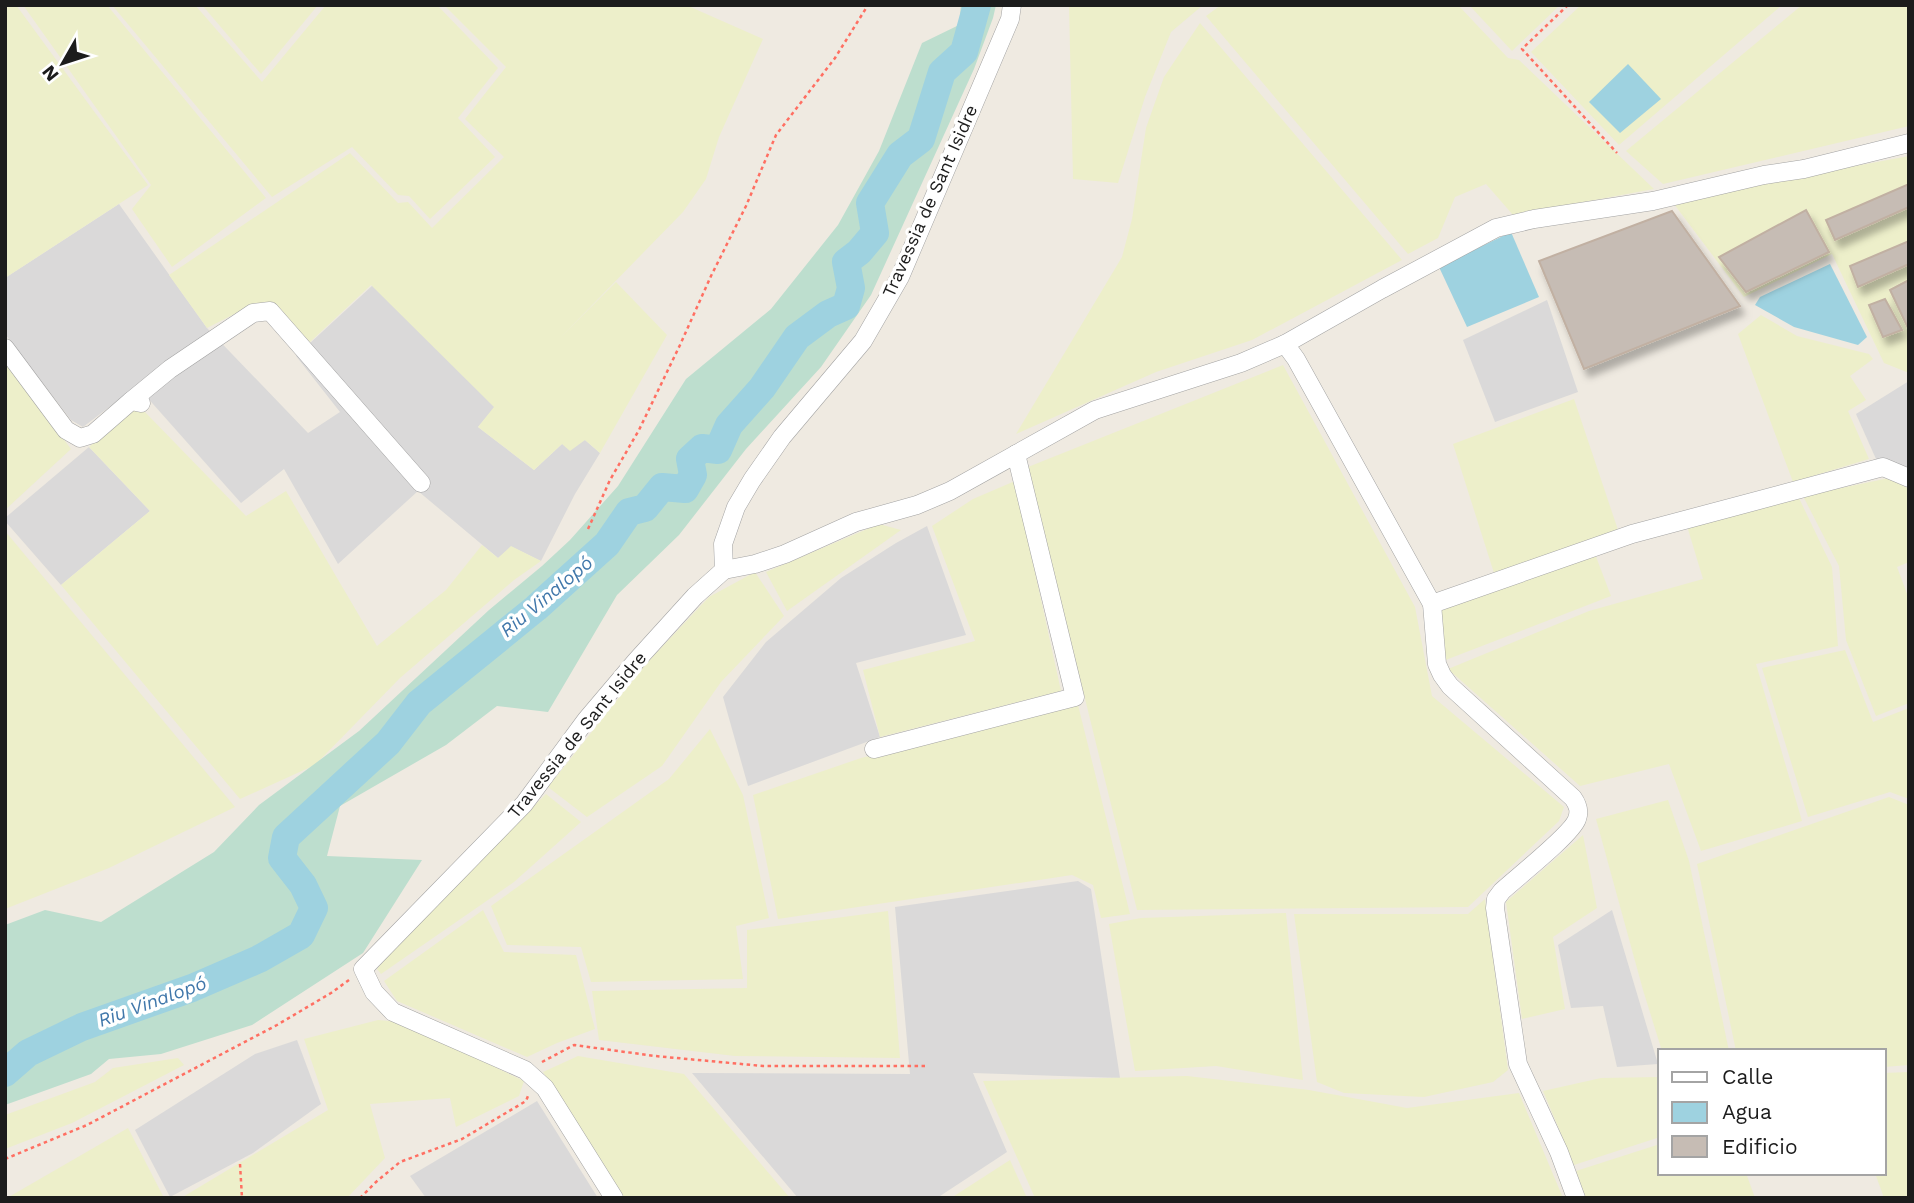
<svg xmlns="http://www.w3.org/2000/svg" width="1914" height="1203" font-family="'Work Sans',sans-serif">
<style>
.residential{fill:#dad9d9}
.farmland{fill:#edefca}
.wetland{fill:#bddece}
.water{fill:#9ed2e0}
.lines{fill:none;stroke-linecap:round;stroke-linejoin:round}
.river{stroke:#9ed2e0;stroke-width:28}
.building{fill:#c6bcb4;stroke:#c1b0a2;stroke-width:2;filter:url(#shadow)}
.minor-casing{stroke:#a3a3a3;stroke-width:19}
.path{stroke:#ff6f62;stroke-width:2.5;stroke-dasharray:3.5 3.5;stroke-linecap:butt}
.minor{stroke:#fff;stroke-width:18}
.labels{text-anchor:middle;stroke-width:7;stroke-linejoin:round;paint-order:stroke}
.street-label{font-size:18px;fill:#1c1c1c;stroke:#fff}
.water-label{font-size:19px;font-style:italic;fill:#4077aa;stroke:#fff}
</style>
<defs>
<filter id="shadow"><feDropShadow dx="4.5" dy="8" stdDeviation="3.5" flood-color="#0004"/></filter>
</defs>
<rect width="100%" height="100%" fill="#efeae1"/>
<!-- residential -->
<g class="residential">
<polygon points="119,204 207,328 308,433 340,412 296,356 373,285 495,407 478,427 534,470 562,444 585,440 600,453 575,494 541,561 512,547 498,558 418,491 338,564 284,469 241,503 137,386 83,427 71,420 5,334 5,278"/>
<polygon points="1547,300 1578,392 1495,422 1463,340"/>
<polygon points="1909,381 1909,471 1876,459 1856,414"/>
<polygon points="89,447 150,511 61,585 5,521 5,518"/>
<polygon points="927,526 966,635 856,663 880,737 748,786 723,697 766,642 841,578 896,543"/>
<polygon points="1078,881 1091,889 1120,1078 973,1073 1007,1152 937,1198 798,1198 692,1073 910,1074 895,907"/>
<polygon points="1612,910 1658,1064 1617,1067 1603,1006 1571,1008 1558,945"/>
<polygon points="297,1040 321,1104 253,1153 170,1197 135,1130 255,1054"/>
<polygon points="537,1101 598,1198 426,1198 410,1176"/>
</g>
<!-- farmland -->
<g class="farmland">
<polygon points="5,5 16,5 148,185 5,278"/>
<polygon points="23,5 107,5 266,198 172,267 132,209 151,185"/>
<polygon points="112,5 195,5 262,82 326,5 437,5 498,68 458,118 495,157 430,219 409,196 398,195 352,147 272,197"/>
<polygon points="202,5 318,5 261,74"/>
<polygon points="444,5 686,5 763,39 719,137 706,179 683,212 560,338 616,282 667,335 600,453 585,440 570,451 562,444 534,470 478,427 494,407 371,285 310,342 269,303 254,304 207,328 169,275 350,153 398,203 408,202 432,228 504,157 465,119 506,67"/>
<polygon points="1069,5 1203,5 1171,32 1145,97 1118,183 1073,179"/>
<polygon points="1221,5 1458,5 1508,58 1519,60 1654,189 1513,215 1486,184 1455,197 1438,238 1408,254 1206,16"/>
<polygon points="1469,5 1560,5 1512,51"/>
<polygon points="1581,5 1782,5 1619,145 1531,52"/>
<polygon points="1802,5 1909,5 1909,126 1663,184 1626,151"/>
<polygon points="1200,23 1402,260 1252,340 1156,372 1016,434 1122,257 1132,219 1146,128 1164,77"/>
<polygon points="1909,156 1909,373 1884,363 1832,254 1744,297 1674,204 1802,176"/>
<polygon points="1761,315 1797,336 1869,354 1873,359 1850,376 1866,400 1848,411 1869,459 1793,482 1738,334"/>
<polygon points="5,361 71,449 5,510"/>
<polygon points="1283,365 1415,607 1432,696 1564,807 1559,821 1468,907 1137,910 1028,467"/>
<polygon points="1574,399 1618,530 1494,573 1453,444"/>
<polygon points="131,410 145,412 246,516 286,491 377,646 446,590 482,545 498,558 511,546 541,561 514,580 400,678 315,765 240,799 61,585 150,511 89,447"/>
<polygon points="1889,478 1909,489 1909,562 1897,567 1909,599 1909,703 1876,716 1846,640 1839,566 1803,496"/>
<polygon points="1015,481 1061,691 880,737 863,670 975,641 932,526 973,499"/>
<polygon points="1798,496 1832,567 1838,646 1756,664 1802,821 1701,851 1669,764 1580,786 1448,669 1589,611 1703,579 1687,526"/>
<polygon points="879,524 901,530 787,611 766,572"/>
<polygon points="5,531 235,807 109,868 5,909"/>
<polygon points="1595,554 1611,596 1443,661 1441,609"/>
<polygon points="755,572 784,616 721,682 662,766 587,817 548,787 644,666 709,597"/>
<polygon points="1845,650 1873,722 1909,708 1909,799 1890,792 1808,817 1762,668"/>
<polygon points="1078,705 1130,914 1101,918 1093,885 1072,875 778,919 753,795 861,758"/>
<polygon points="710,729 743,795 769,918 736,926 743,979 591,982 581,947 507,945 491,906 669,779"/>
<polygon points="546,794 581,822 514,882 381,974 377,969 407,932"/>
<polygon points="1889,797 1909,805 1909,1065 1884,1067 1884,1051 1736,1051 1697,864"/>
<polygon points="1668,800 1689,861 1729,1051 1662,1051 1643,990 1596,819"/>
<polygon points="1583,835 1597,908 1553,937 1565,1009 1522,1019 1506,902"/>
<polygon points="1485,899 1508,1070 1493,1082 1424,1097 1344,1093 1317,1082 1294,914 1468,914"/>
<polygon points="483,910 504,952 576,955 595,1029 557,1043 527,1057 397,1001 384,981"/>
<polygon points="888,911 900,1058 735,1056 599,1040 592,991 747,988 747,930"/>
<polygon points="1286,913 1303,1080 1216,1066 1135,1071 1109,924 1141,918"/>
<polygon points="378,1020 400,1022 524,1081 519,1096 456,1127 450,1098 370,1104 385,1158 347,1198 181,1198 328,1110 304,1039"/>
<polygon points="578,1056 684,1074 790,1198 624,1198 543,1072"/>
<polygon points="178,1058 184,1065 72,1123 5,1149 5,1115 95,1082 113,1068"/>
<polygon points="1909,1072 1909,1198 1884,1198 1875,1173 1884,1173 1884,1073"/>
<polygon points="1187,1076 1309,1090 1407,1108 1519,1093 1563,1198 1035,1198 983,1081"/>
<polygon points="1660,1077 1660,1137 1574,1165 1543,1091 1601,1078"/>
<polygon points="128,1128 164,1198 7,1198"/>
<polygon points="1660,1144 1660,1173 1746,1173 1755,1198 1586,1198 1576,1171"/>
<polygon points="1010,1160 1027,1198 951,1198"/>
</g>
<!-- wetland -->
<polygon class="wetland" points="961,5 996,5 993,18 974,69 871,295 821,367 746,449 679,535 617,595 548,712 497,706 446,745 340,806 327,856 422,860 363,953 252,1025 161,1054 109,1059 91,1074 5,1105 5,925 45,910 101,922 214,852 259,805 359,731 489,610 542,566 570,540 618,486 686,379 771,309 838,225 879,151 922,43 959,25"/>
<!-- water -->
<g class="water">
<polygon points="1628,64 1661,99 1620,133 1589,102"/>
<polygon points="1511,232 1539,297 1467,327 1439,267"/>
<polygon points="1830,264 1867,337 1858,345 1794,327 1755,305 1760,297"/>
</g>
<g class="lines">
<!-- river -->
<polyline class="river" points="5,1073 28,1053 82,1027 192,988 259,959 301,935 314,908 303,885 282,858 286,837 388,743 419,703 536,608 607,544 629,512 645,508 662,487 685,489 693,475 690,459 702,448 718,450 729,425 762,388 797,337 828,314 846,306 851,288 846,262 859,252 875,233 870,203 900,155 921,139 942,72 964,52 977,5"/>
</g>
<!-- building -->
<g class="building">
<polygon points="1909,184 1909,207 1835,240 1826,220"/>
<polygon points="1806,210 1829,252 1746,292 1719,257"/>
<polygon points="1672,211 1740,306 1584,369 1539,261"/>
<polygon points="1909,241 1909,264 1858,287 1850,266"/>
<polygon points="1909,280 1909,330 1890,290"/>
<polygon points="1885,299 1902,330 1883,337 1869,305"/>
</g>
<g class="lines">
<!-- minor casing -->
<g class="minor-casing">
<g id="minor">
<path d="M1285,344L1296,359L1432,604L1437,664L1442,675L1450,686L1573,798C1578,805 1580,811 1577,819C1572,834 1516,878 1502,891L1496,899L1495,908L1518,1064L1559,1152L1576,1198"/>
<polyline points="5,348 66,430 80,438 93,434 131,401 141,403"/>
<polyline points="131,401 170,369 253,313 270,311 421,483"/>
<polyline points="724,570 755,564 785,554 856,522 917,505 950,491 1095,410 1241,363 1285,344 1382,289 1496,228 1534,219 1653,201 1764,175 1804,169 1909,143"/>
<polyline points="1432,604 1632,534 1883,467 1909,478"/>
<polyline points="874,749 1075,697 1016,454"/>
<polyline points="614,1198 545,1088 525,1070 393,1012 374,992 363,969 524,804 586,720 636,661 695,596 724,570 723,544 736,507 752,480 782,437 863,341 900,277 1010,19 1012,5"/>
</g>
</g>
<!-- path -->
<g class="path">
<polyline points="1568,5 1522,49 1617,153"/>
<polyline points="588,529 610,480 639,430 680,345 711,276 746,206 776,135 835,58 868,5"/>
<polyline points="542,1062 574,1045 655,1056 763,1066 925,1066"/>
<polyline points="5,1159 87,1125 277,1025 331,993 349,980"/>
<polyline points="240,1164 242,1198"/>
<polyline points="360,1198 376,1182 400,1162 462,1139 526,1101 528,1096"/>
</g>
<!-- minor -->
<use href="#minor" class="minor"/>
</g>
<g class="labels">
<!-- street labels -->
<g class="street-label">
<text transform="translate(930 201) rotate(-66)" y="6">Travessia de Sant Isidre</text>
<text transform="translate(577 735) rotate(-51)" y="6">Travessia de Sant Isidre</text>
</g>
<!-- water labels -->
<g class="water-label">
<text transform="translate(546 596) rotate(-40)" y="7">Riu Vinalopó</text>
<text transform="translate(152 1001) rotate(-20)" y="7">Riu Vinalopó</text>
</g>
</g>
<!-- border -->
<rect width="1914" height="1203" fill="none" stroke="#1c1c1c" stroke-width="14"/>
<!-- legend -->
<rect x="1658" y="1049" width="228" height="126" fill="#ffffff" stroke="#a4a4a4" stroke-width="2"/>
<rect x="1672" y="1072" width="35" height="10" fill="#ffffff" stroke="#a4a4a4" stroke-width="2"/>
<text x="1722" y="1084" font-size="21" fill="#1c1c1c">Calle</text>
<rect x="1672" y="1102" width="35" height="21" fill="#9ed2e0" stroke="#a4a4a4" stroke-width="2"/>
<text x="1722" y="1119" font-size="21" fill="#1c1c1c">Agua</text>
<rect x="1672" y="1136" width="35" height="21" fill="#c6bcb4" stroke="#a4a4a4" stroke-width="2"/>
<text x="1722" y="1154" font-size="21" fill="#1c1c1c">Edificio</text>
<!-- north arrow -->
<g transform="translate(63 63) rotate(231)" stroke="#ffffff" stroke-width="5" paint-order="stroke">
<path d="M0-5L12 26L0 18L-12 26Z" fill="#1c1c1c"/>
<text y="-10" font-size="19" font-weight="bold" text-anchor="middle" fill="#1c1c1c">N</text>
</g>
</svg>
